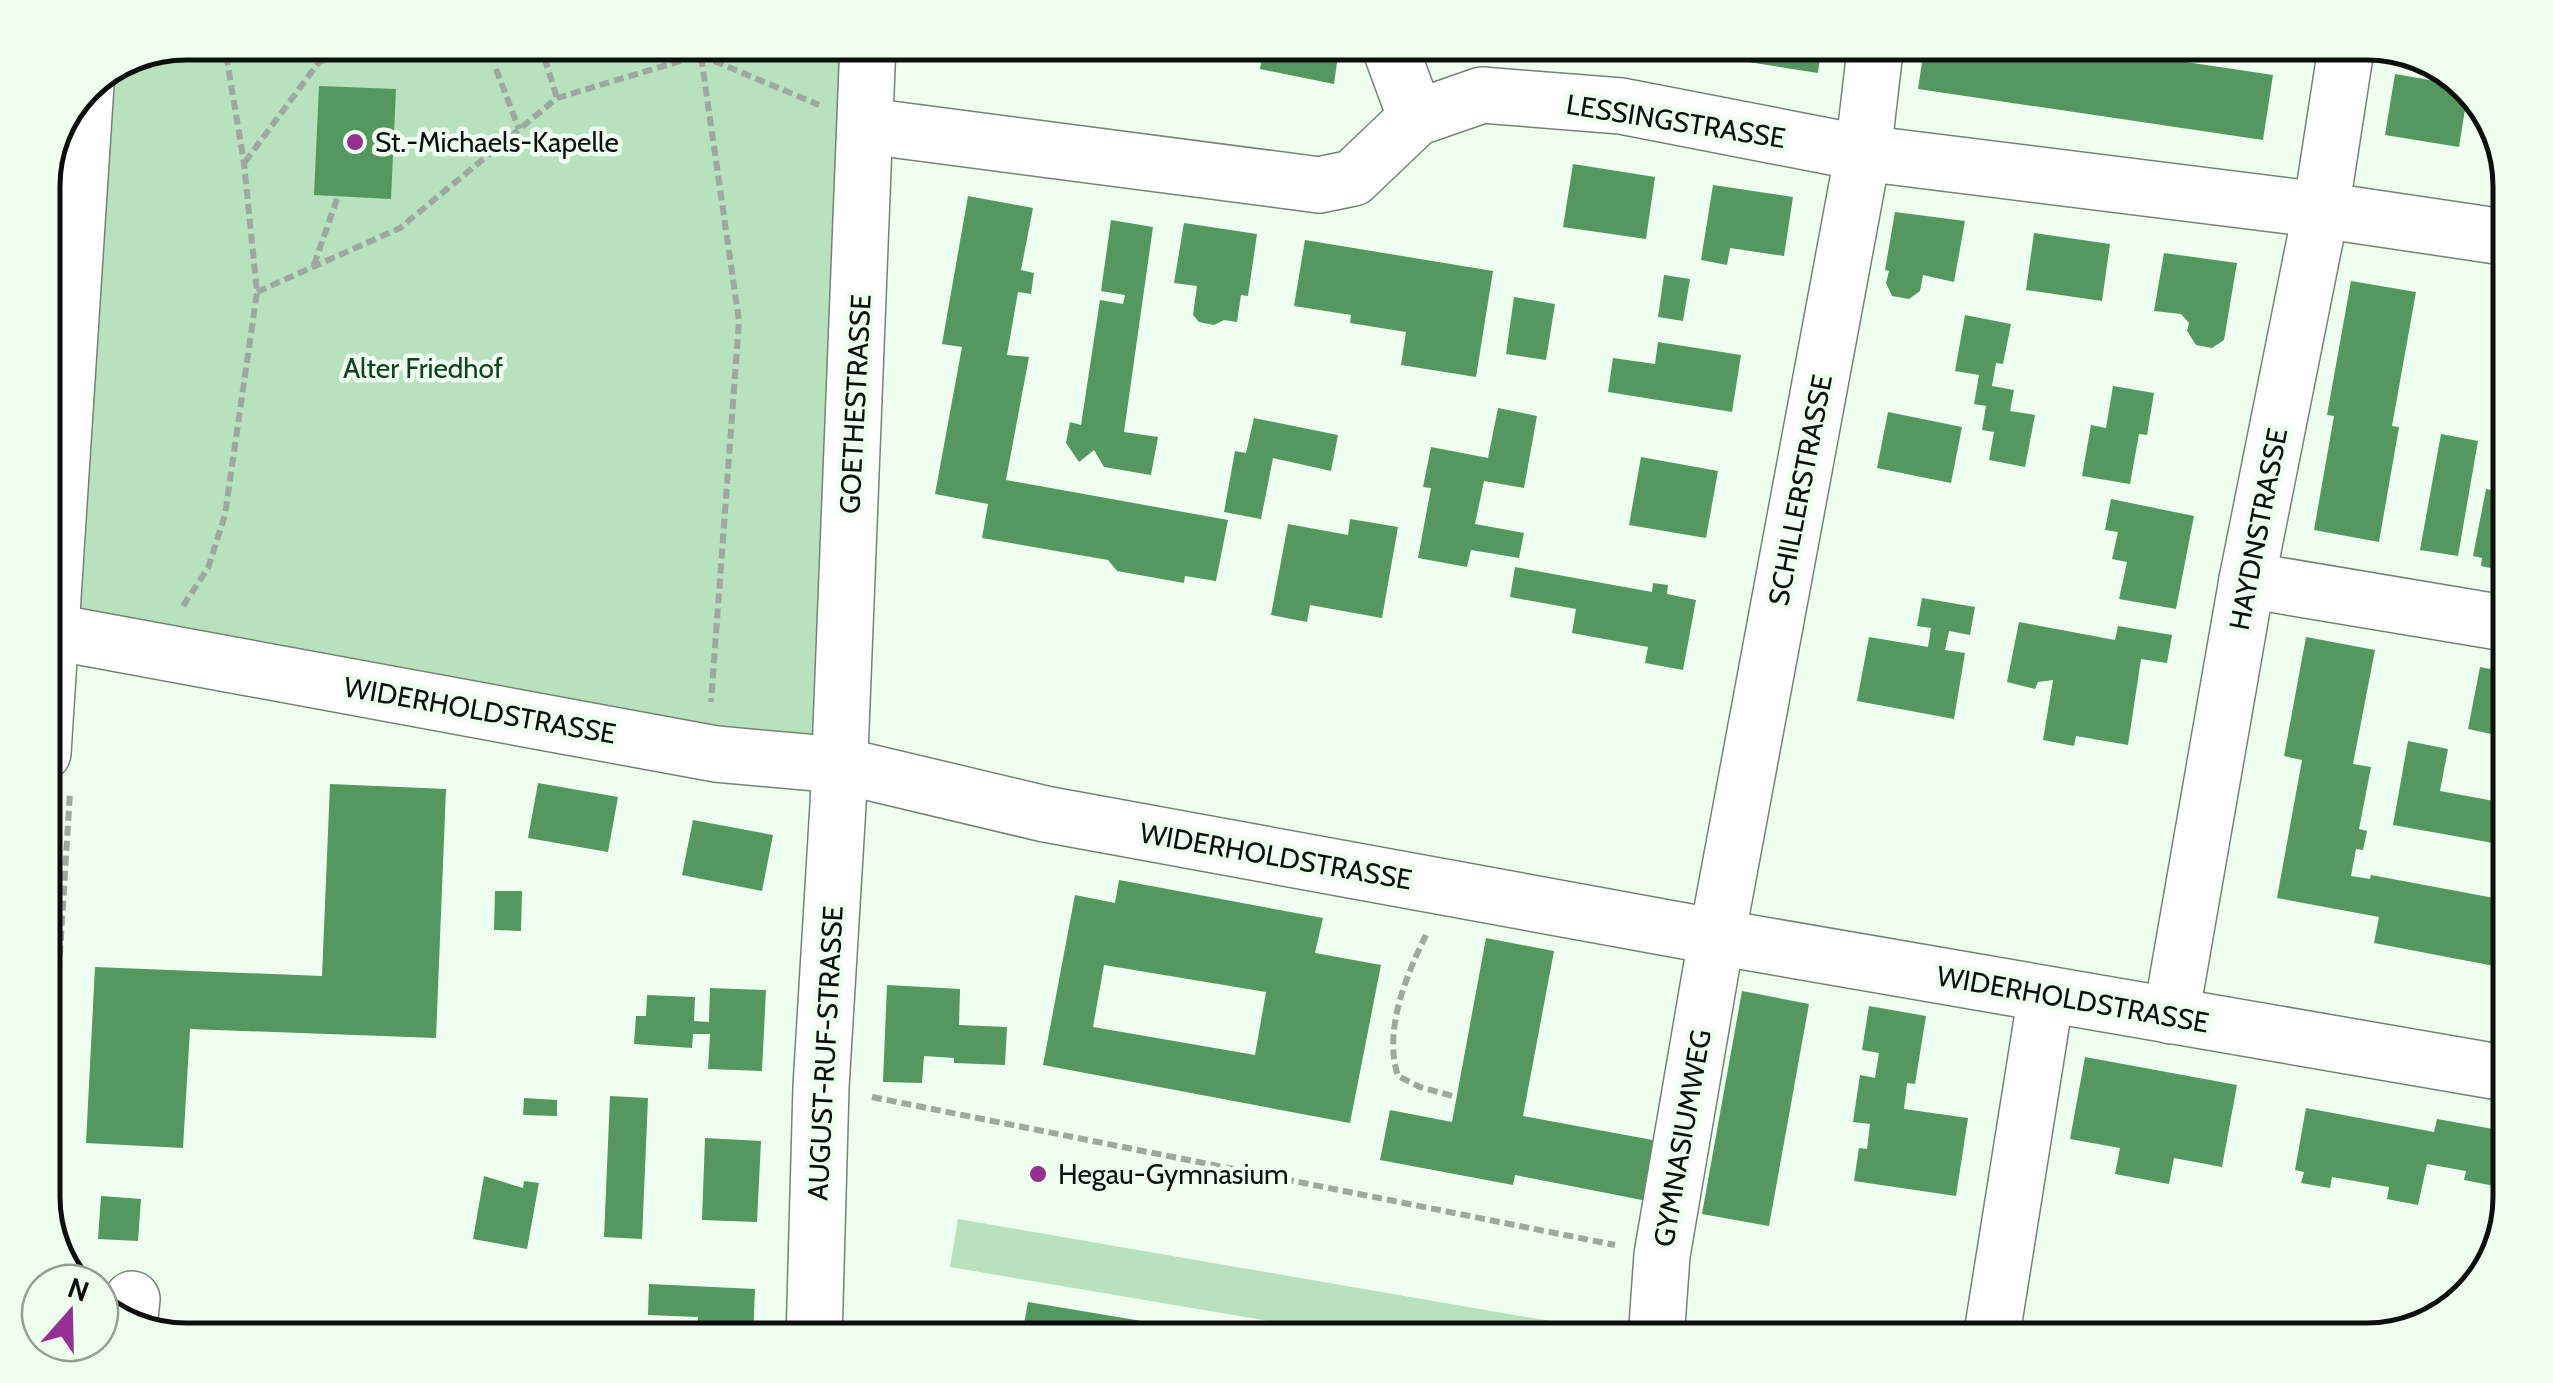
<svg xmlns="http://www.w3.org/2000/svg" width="2553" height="1383" font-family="Cabin,sans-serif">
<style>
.green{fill:#b8e2bd}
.building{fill:#54985f;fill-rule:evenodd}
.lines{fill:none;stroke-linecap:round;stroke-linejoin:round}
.minor-casing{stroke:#748376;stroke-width:58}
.path{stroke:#9ca99d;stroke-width:6;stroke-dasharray:10 5;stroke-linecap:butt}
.minor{stroke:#fff;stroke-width:55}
.poi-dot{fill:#942f94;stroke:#eeffef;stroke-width:4}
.labels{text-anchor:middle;stroke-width:9;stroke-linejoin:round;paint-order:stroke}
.street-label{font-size:28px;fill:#0b100b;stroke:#eeffef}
.poi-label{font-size:28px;fill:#0b100b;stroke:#eeffef;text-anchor:start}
.park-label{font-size:28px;fill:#10421c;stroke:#eeffef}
.rim{fill:none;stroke:#0b100b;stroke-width:5}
</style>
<rect width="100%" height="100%" fill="#eeffef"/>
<!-- green -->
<g class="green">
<polygon points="186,43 868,43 839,765 52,631 86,84"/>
<polygon points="958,1219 1573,1325 1570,1340 1381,1340 950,1267"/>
</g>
<!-- building -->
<g class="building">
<polygon points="949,42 1013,42 1013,62 948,60"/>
<polygon points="1150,42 1196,42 1195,52"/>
<polygon points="1265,42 1340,42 1334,84 1260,69"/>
<polygon points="1680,42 1822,42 1818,73 1679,51"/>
<polygon points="1925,42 2052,42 2273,75 2263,140 1918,89"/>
<polygon points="2438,64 2468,91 2459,147 2385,135 2395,74 2435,81"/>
<polygon points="319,86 396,89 391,199 314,195"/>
<polygon points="1573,164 1655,177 1646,239 1563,227"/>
<polygon points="1713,185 1793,197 1784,256 1730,248 1727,265 1701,260"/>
<polygon points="968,196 1033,208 1021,270 1034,273 1031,294 1018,292 1007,355 1029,357 1006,480 1228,520 1216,581 1185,576 1184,583 1117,571 1108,560 982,538 988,504 935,494 962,347 942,344"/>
<polygon points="1895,212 1965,221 1954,282 1923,275 1920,291 1909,299 1892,296 1886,283 1889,271 1885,270"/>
<polygon points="1111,220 1153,227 1124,432 1158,437 1151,475 1104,467 1094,450 1079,462 1066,443 1070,422 1081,425 1100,300 1123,304 1125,295 1101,291"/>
<polygon points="1184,223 1257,234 1248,296 1241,295 1237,322 1224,320 1214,325 1199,322 1193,315 1197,286 1174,283"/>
<polygon points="2034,233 2110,244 2102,301 2026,290"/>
<polygon points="1305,240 1493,271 1476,377 1401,365 1406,332 1350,323 1351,315 1294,306"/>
<polygon points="2164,253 2237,263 2224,340 2212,348 2196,345 2187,331 2189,323 2181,314 2154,311"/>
<polygon points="1664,275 1690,279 1683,321 1658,317"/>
<polygon points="2351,281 2416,292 2392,426 2399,427 2379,542 2314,530 2334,416 2327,415"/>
<polygon points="1514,297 1555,304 1546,360 1506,354"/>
<polygon points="1965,315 2011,324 2003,364 1996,363 1992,386 2014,390 2010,411 2035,415 2025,467 1989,460 1994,432 1982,430 1986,406 1974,404 1979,375 1955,371"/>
<polygon points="1658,342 1741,355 1732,412 1608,392 1613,358 1655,364"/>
<polygon points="2113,386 2154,393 2147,435 2139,434 2130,484 2082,476 2091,425 2106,428"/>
<polygon points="1498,408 1537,416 1524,488 1484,481 1475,524 1524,533 1519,558 1471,550 1467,567 1418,558 1431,488 1423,487 1431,447 1488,458"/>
<polygon points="1888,412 1962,427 1951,483 1877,468"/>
<polygon points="1254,418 1338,435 1331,471 1273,458 1261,519 1224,512 1235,451 1246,453"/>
<polygon points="2441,434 2478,441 2458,556 2420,550"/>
<polygon points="1641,457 1718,471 1706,538 1629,525"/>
<polygon points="2486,489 2510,494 2508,572 2481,566 2482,558 2473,556"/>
<polygon points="2111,499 2194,516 2176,609 2119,599 2127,562 2112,559 2118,532 2105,530"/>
<polygon points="1350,519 1398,527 1382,618 1310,605 1307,622 1271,615 1288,524 1348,535"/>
<polygon points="1515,567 1652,592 1653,583 1668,585 1667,594 1696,600 1683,670 1645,663 1648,647 1572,633 1576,609 1510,597"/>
<polygon points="1922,598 1975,607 1970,635 1949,631 1945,650 1965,653 1954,719 1857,701 1869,637 1928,647 1931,628 1917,626"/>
<polygon points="2019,622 2115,640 2118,626 2172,635 2167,663 2141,659 2128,745 2076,736 2074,746 2043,740 2053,680 2038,682 2035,689 2007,682"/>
<polygon points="2306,637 2375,650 2353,764 2371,767 2359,829 2367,831 2363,850 2356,849 2351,876 2370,879 2371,875 2510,901 2510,969 2374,943 2379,917 2277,898 2302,760 2284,756"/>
<polygon points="2480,667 2510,673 2510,752 2499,750 2501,736 2468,729"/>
<polygon points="2408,741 2448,749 2440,791 2510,804 2510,846 2393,825"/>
<polygon points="538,783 618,797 608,852 528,838"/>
<polygon points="330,784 446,789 436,1038 190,1029 183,1148 86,1143 95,967 322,976"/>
<polygon points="693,820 773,835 762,891 682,875"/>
<path d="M1119,880L1323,918L1315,953L1381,965L1350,1123L1043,1065L1075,895L1115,903ZM1104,965L1266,992L1255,1055L1093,1027Z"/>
<polygon points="495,891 522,891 521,931 494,930"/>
<polygon points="1486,938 1554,951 1523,1116 1658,1141 1647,1201 1515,1175 1513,1185 1380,1160 1390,1110 1452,1122"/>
<polygon points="887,985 960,989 959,1025 1007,1027 1005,1065 954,1063 954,1058 924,1056 922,1083 883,1082"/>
<polygon points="710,988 766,990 762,1071 708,1069 710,1034 693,1034 692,1048 634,1044 636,1016 646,1016 647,995 695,997 694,1021 709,1022"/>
<polygon points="1742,991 1809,1004 1769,1226 1702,1214"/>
<polygon points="1869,1006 1926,1016 1915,1084 1907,1083 1904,1109 1968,1118 1956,1196 1854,1181 1859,1148 1867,1149 1870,1124 1853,1122 1860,1075 1875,1078 1879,1053 1862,1050"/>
<polygon points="2085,1057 2237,1085 2222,1167 2174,1158 2169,1184 2115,1174 2120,1148 2070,1139"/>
<polygon points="610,1096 648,1098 642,1239 604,1237"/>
<polygon points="524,1098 557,1100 557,1116 523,1115"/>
<polygon points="2306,1108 2434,1132 2437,1119 2510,1132 2510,1189 2464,1180 2466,1171 2427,1164 2418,1205 2387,1199 2389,1187 2332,1177 2330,1188 2301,1183 2304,1172 2295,1170"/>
<polygon points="705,1138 761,1141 757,1222 702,1220"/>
<polygon points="484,1176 523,1188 524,1181 539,1183 527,1249 473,1239"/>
<polygon points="101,1196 141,1199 138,1241 98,1239"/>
<polygon points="649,1284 755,1289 753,1340 697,1340 698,1317 648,1315"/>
<polygon points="1028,1302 1243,1338 1243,1340 1021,1340"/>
</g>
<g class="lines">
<!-- minor casing -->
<g class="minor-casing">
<g id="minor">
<polyline points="1388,42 1416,118"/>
<polyline points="867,126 1319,185 1353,178 1416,118 1482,95 1621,106 1863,153 2321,210 2510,238"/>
<polyline points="2247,580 2510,624"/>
<polyline points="43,630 716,754 839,765 1045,814 1717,937 2510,1074"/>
<polyline points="43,753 86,84"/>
<polyline points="2171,1016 2247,580 2321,210 2347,42"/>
<polyline points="129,1327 132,1299"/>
<polyline points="814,1340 821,1087 838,805 868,42"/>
<polyline points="1656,1340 1662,1255 1713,958 1863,153 1876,42"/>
<polyline points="1991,1340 2046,995"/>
</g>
</g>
<!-- path -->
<g class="path">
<polyline points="505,42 543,53 557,98"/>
<polyline points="699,42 739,321 711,702"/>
<polyline points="496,69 519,129"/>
<polyline points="245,162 319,62 364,42"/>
<polyline points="314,265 338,196"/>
<polyline points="257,292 400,228 557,98 700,55 819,105"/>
<polyline points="183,606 208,568 225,515 257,292 244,163 224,42"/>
<path d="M1426,935C1406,976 1383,1031 1398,1076L1420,1087L1456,1097"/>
<polyline points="872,1097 1615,1245"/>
<polyline points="44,1210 70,792"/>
</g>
<!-- minor -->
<use href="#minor" class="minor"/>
</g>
<!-- markers -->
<g class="poi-dot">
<circle cx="355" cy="142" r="10"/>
<circle cx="1038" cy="1174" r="10"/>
</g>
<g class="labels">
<!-- street labels -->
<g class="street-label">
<text transform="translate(1676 121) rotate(9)" y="10">LESSINGSTRASSE</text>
<text transform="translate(855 404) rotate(-87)" y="10">GOETHESTRASSE</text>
<text transform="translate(1800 490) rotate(-79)" y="10">SCHILLERSTRASSE</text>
<text transform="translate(2258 529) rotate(-79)" y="10">HAYDNSTRASSE</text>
<text transform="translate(480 710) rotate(10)" y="10">WIDERHOLDSTRASSE</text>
<text transform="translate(1276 856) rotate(10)" y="10">WIDERHOLDSTRASSE</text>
<text transform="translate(2073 999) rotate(10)" y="10">WIDERHOLDSTRASSE</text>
<text transform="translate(825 1053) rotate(-87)" y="10">AUGUST-RUF-STRASSE</text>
<text transform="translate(1682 1138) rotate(-80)" y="10">GYMNASIUMWEG</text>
</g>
<!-- poi labels -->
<g class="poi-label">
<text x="375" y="152">St.-Michaels-Kapelle</text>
<text x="1058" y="1184">Hegau-Gymnasium</text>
</g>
<!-- park labels -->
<g class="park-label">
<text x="423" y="378">Alter Friedhof</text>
</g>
</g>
<!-- crop -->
<path d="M0 0H2553V1383H0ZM186 60H2367A126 126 0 0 1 2493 186V1197A126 126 0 0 1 2367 1323H186A126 126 0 0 1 60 1197V186A126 126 0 0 1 186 60Z" fill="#eeffef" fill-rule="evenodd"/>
<path class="rim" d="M186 60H2367A126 126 0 0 1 2493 186V1197A126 126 0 0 1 2367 1323H186A126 126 0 0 1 60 1197V186A126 126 0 0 1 186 60Z"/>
<!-- north arrow -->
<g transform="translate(70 1313) rotate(20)"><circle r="48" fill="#eeffef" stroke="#939f94" stroke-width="2.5"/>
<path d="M0-8L18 38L0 25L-18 38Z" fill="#942f94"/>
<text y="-15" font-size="28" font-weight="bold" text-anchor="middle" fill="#0b100b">N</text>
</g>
</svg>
